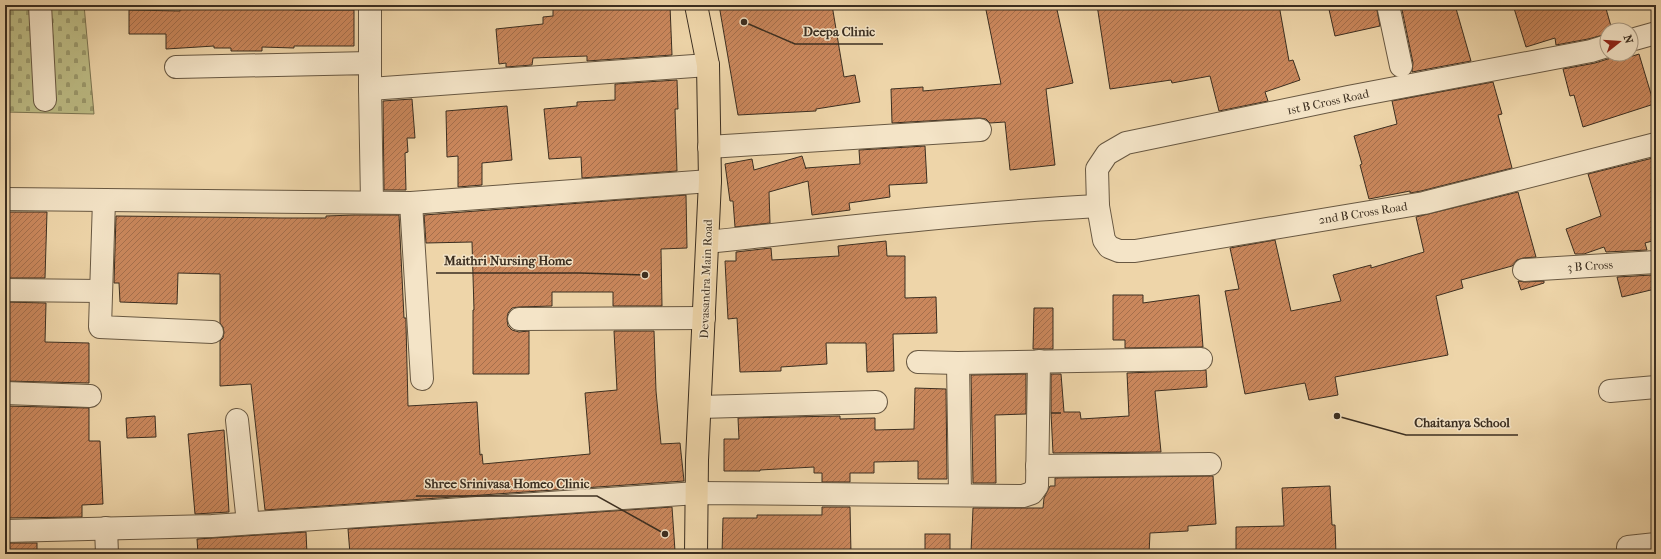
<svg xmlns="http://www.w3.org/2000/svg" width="1661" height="559" font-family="'IM FELL French Canon',serif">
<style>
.cemetery{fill:url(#cemetery-stones);stroke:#7c7552}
.building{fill:url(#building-hatch);stroke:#3b2e20}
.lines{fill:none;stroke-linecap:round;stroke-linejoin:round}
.minor-casing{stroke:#685842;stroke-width:24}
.major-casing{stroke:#3b2e20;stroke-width:24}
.minor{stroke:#f4e4c7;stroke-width:22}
.major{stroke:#eed5a9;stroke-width:22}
.labels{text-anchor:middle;stroke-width:3;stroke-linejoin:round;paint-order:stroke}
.street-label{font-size:12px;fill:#3b2e20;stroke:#f4e4c7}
.leader{fill:none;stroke:#3b2e20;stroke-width:1.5}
.callout-dot{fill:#3b2e20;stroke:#f4e4c7;stroke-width:1.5}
.callout-label{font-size:13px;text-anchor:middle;font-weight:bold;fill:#3b2e20;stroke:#f4e4c7;stroke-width:3;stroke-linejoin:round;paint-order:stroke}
</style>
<defs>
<pattern id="cemetery-stones" width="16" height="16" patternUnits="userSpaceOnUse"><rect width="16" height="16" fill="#bdbc85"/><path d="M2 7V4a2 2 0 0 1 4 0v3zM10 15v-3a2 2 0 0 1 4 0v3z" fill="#9b996c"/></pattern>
<pattern id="building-hatch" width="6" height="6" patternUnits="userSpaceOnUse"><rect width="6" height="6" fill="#ca875c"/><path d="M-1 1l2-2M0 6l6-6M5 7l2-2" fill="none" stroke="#a56f4c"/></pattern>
</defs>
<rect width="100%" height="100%" fill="#eed5a9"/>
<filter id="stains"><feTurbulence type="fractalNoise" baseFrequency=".005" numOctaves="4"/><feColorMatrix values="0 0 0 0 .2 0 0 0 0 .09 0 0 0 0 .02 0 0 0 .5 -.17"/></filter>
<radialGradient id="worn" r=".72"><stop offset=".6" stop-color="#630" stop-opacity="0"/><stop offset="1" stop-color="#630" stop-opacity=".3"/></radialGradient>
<!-- cemetery -->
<polygon class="cemetery" points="5,5 84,5 94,114 5,112"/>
<!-- building -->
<g class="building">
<polygon points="268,5 295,5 295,10 354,10 354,46 294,46 294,48 262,47 262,51 231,51 231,48 214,48 214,46 166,49 166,34 129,34 129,10 180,11 180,9 195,9 195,8 268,9"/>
<polygon points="553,5 638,5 638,7 670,6 672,55 587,61 587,56 533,58 532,65 506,67 506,63 499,64 496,29 543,24 543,17 553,16"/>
<polygon points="719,5 832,5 844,77 855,75 860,102 816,109 816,111 738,115"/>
<polygon points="985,5 1056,5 1073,83 1046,89 1055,165 1010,170 1005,122 990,123 986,119 979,118 892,123 891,89 923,87 923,91 1001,84"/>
<polygon points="1097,5 1279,5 1289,61 1293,60 1300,80 1265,92 1268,101 1219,111 1210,76 1172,83 1171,80 1110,89"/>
<polygon points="1328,5 1376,5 1380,26 1335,36"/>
<polygon points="1401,5 1455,5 1471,61 1412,72 1413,63"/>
<polygon points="1513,5 1605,5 1612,30 1607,30 1607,34 1588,39 1556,45 1555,38 1526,47"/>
<polygon points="1616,54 1619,54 1620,60 1639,54 1654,104 1583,127 1574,95 1570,96 1563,69 1595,63 1611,58"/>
<polygon points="677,80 678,109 675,109 677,171 582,178 581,157 549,159 544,109 577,106 577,102 615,100 615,84"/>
<polygon points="1493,82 1502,114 1498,115 1512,168 1421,191 1410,193 1410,191 1369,199 1360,165 1362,164 1354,136 1397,124 1392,101"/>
<polygon points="412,99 415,138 407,138 408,152 405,153 406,190 384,190 383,101"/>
<polygon points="507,106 512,160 482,163 482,185 458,187 458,156 447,157 446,111"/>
<polygon points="925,146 927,183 889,185 890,197 849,203 850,210 812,215 808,181 769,192 770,223 735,227 733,201 730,201 725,164 752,159 754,170 802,156 806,169 806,168 860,164 859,150"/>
<polygon points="1653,158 1656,167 1656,240 1645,243 1647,250 1606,252 1604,247 1584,254 1575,254 1566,229 1601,216 1588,174"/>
<polygon points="1518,192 1536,257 1523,258 1517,260 1512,266 1461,280 1463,288 1436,296 1448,355 1335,377 1338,395 1309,400 1305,383 1245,394 1225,291 1239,289 1230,248 1275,240 1291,311 1341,301 1333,275 1371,265 1371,268 1424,252 1416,217"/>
<polygon points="686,195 687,248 661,249 662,306 613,306 613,292 552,292 552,306 519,307 512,308 508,313 507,319 508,326 512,330 519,332 529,331 529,374 473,374 473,310 474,310 472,242 426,243 424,215"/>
<polygon points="5,212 47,212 45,278 5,278"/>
<polygon points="354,215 399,215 404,318 406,318 406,325 408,406 477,402 480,455 482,454 483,464 590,454 585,393 617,390 614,331 654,331 656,391 661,444 680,443 684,481 265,510 251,384 220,386 220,341 223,338 224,332 223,327 220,323 220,274 178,273 177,304 120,302 119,283 114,283 116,216 282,218 326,218 326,216"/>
<polygon points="886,241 887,256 905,256 905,298 936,297 937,333 893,334 894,371 867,372 866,343 826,343 827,364 781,367 781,371 740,372 737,318 728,319 725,261 736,261 736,252 771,248 772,260 839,256 838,246"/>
<polygon points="1652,275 1655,289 1622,297 1617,277"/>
<polygon points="1518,281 1525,282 1544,281 1544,283 1521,290"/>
<polygon points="1113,295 1143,295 1143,303 1199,295 1203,347 1125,348 1125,340 1113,340"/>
<polygon points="5,302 46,303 45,342 89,343 89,383 5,381"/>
<polygon points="1034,308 1053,308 1053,349 1033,349"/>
<polygon points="1206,370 1207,387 1155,391 1161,452 1053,453 1051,413 1061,413 1051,413 1051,374 1061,374 1064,412 1080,412 1081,419 1129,416 1127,373"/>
<polygon points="1026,374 1026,414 995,415 996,483 973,483 971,375"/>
<polygon points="915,388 946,389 947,479 918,479 918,461 874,462 874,473 850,473 850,482 822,482 822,473 814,473 814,467 760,470 760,471 724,471 724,439 739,439 738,418 840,416 840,419 875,418 875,430 914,429"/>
<polygon points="5,406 89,408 89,441 100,441 103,504 82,505 82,517 5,518"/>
<polygon points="155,416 156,437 127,438 126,418"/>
<polygon points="224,430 229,512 195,514 188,434"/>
<polygon points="1210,476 1213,476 1216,524 1188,526 1188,531 1150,533 1149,554 1006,554 1006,553 971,552 973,508 1043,508 1044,498 1050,486 1055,486 1055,478"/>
<polygon points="1330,486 1332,525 1335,525 1336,554 1236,554 1236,527 1284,526 1282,488"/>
<polygon points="672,507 675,551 673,551 673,554 644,554 644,552 617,554 350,554 348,529"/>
<polygon points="822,507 850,507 851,554 722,554 723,518 757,518 757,515 822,515"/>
<polygon points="306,532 307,554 198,554 197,539"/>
<rect x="925" y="534" width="25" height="20"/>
<rect x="5" y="543" width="32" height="11"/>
</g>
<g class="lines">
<!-- minor casing -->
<g class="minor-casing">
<g id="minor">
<polyline points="40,5 45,100"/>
<polyline points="1388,5 1401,66"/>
<polyline points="1631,40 1656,33"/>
<polyline points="1607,46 1591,51 1348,97 1126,143 1107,154 1097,169 1098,206 1104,240 1109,247 1119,251 1135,251 1424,203 1656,144"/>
<polyline points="370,63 370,5"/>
<polyline points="176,67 370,63 370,89 708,65"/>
<polyline points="370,89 372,202"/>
<polyline points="709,147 980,130"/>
<polyline points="5,199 411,203 710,181"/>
<polyline points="104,200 100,327 212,332"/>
<polyline points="411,203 422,379"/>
<path d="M708,242C838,228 968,213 1098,206"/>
<polyline points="1524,270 1656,262"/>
<polyline points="5,290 101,291"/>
<polyline points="519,319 704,318"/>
<polyline points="918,362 958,363 1201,359"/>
<polyline points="958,363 960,495"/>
<polyline points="1610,391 1656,387"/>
<polyline points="5,393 90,396"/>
<polyline points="700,407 876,402"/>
<polyline points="237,420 248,523"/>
<polyline points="1037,466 1210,464"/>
<polyline points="106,528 107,554"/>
<polyline points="5,531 212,526 697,493 1023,496 1032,493 1037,486 1039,361"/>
<polyline points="1628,554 1628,547 1656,544"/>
</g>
</g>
<!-- major casing -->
<g class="major-casing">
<polyline id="major" points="696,554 697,460 710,181 708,65 696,5"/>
</g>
<!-- minor -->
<use href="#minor" class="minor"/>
<!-- major -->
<use href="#major" class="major"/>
</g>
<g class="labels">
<!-- street labels -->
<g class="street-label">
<text transform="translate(1328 102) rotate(-12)" y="4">1st B Cross Road</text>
<text transform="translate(1363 213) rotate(-9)" y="4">2nd B Cross Road</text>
<text transform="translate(1590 266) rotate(-4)" y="4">3 B Cross</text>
<text transform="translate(706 279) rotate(-88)" y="4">Devasandra Main Road</text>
</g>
</g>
<!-- callouts -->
<path class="leader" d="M744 22L795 44H883M645 275L580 273H436M1337 416L1406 435H1518M665 534L597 496H416"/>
<g class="callout-dot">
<circle cx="744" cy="22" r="4"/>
<circle cx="645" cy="275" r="4"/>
<circle cx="1337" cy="416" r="4"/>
<circle cx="665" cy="534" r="4"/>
</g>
<g class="callout-label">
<text x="839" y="36">Deepa Clinic</text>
<text x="508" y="265">Maithri Nursing Home</text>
<text x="1462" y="427">Chaitanya School</text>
<text x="507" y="488">Shree Srinivasa Homeo Clinic</text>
</g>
<!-- margin -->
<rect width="1661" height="559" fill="none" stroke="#eed5a9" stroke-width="20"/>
<rect x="6" y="6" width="1649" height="547" fill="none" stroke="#3b2e20" stroke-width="2"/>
<rect x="10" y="10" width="1641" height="539" fill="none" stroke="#3b2e20"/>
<!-- north arrow -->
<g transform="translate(1619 42) rotate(73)"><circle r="19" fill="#f4e4c7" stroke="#aa9b84"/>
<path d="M0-3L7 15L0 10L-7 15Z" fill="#8f2418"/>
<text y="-6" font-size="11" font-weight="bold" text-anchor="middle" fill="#3b2e20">N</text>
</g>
<rect width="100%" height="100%" filter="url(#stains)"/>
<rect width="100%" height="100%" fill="url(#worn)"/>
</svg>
